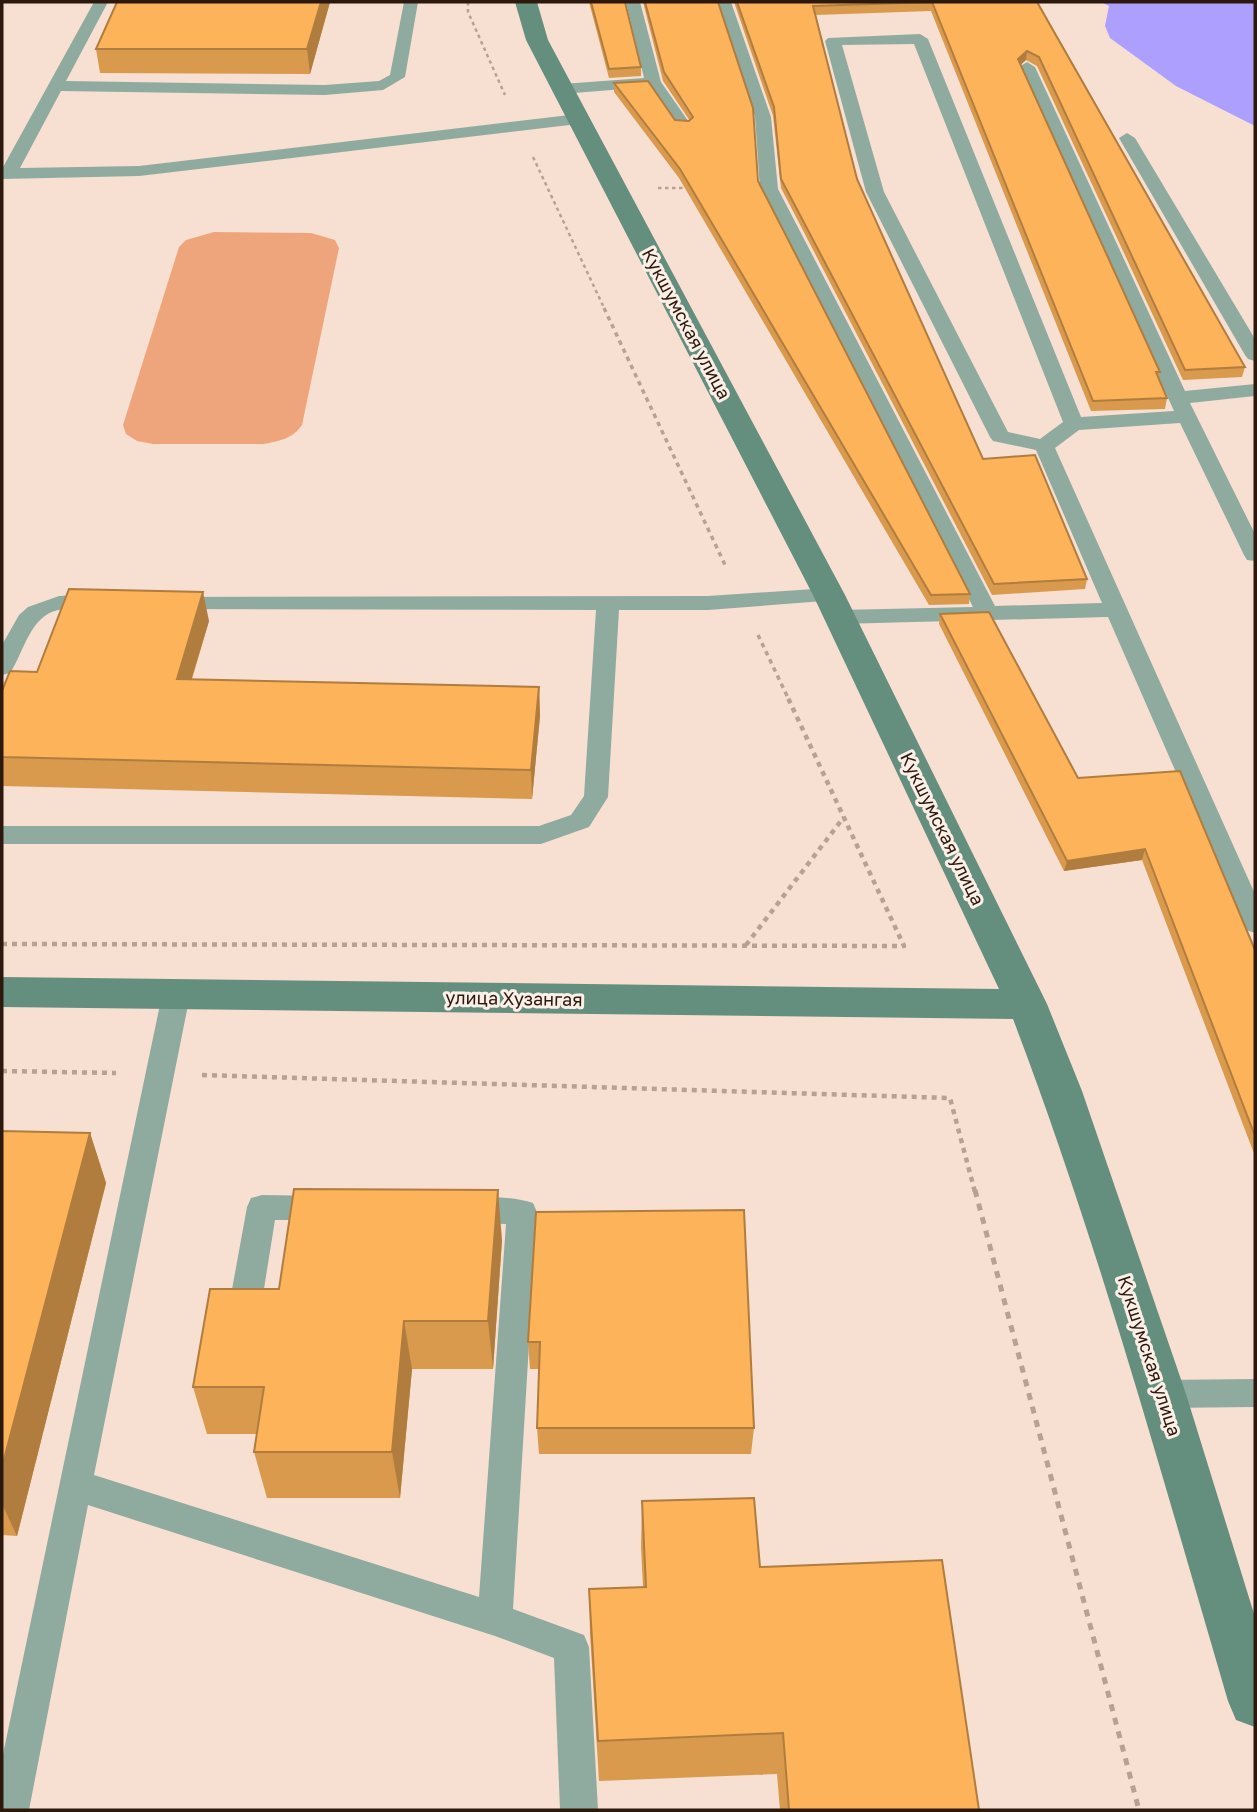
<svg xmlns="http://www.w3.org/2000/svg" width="1257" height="1812" font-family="'Golos Text',sans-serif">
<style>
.green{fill:#efa57c}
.water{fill:#ac9ffe}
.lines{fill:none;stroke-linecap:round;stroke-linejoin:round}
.path-far3{stroke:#b8a194;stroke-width:2.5;stroke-dasharray:3.5 3.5;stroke-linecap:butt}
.path-far2{stroke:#b8a194;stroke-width:3.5;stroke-dasharray:4.5 4.5;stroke-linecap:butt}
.path-far1{stroke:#b8a194;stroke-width:4.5;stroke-dasharray:5 5;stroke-linecap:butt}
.path{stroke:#b8a194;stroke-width:5;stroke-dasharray:7 7;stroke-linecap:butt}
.lane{fill:#8faba0;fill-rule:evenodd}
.secondary{fill:#648f7f;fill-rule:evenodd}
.wall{fill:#d99a4d}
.shaded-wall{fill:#b07d3f}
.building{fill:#fcb35a;stroke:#b07d3f;stroke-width:2}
.labels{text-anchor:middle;stroke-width:6;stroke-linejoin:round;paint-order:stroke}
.street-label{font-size:18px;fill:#2c180c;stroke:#fbefe8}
</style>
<rect width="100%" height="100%" fill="#f7dfd2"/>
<!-- green -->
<path class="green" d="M214,232L311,233L335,240L339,248L302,425C292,439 280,441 263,444H153L137,441L126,434L123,425L179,247L186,240Z"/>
<!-- water -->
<polygon class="water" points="1101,2 1255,2 1255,126 1176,86 1110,38 1105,26 1109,6"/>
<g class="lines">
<!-- path-far3 -->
<g class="path-far3">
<polyline points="468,2 468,12 505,95"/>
<polyline points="533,157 605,310"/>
<polyline points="658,188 691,188"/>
</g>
<!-- path-far2 -->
<g class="path-far2">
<polyline points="604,308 726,567"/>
<polyline points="758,635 789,700"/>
</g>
<!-- path-far1 -->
<g class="path-far1">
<polyline points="2,944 904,946 788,698"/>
<polyline points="746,945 844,817"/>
<polyline points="2,1071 116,1073"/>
<polyline points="202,1075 950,1098 975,1192"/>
</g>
<!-- path -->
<polyline class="path" points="975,1190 1139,1810"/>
<!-- lane -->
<g class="lane">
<polygon points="94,2 108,2 66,81 325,85 379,81 390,75 404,2 418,2 405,77 383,90 325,95 61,91 20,168 139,166 578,114 586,119 578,124 139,176 2,179 2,169"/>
<polygon points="626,2 640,2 661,82 691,125 689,128 677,128 648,87 562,94 554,89 562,84 644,78"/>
<path d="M717,2H731L771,117L778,189L995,606L1102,603L1036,450L993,441L990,437L866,192L825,41L828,38L920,34L928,39L1081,417L1174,411L1019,67L1027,62L1035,67L1185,391L1255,384V396L1190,403L1255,534V561L1247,560L1244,555L1180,423L1079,430L1055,448L1255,894V933L1246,930L1242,923L1108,617L839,624L831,622L828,617L831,612L839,610L973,607L760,189L755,117ZM914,44L1063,422L1040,439L1008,432L884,192L842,45Z"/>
<polygon points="1127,133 1135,138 1255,339 1255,361 1248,359 1245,355 1119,138"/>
<polygon points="829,588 837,590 840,595 837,600 708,610 619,610 608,797 589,827 541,844 2,844 2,826 539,826 571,815 584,796 596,610 169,609 161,607 158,602 161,597 708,596"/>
<path d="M99,594L107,596L110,601L107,606C91,610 74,607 58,610C30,616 24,652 10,673L2,675V645L19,615L28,607L59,596Z"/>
<path d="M176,985L186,988L190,995L94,1475L479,1597L506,1224L466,1223L455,1220L451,1211L455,1202C477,1195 511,1196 533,1203L537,1212L513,1609L584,1635L589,1647L598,1810H560L554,1658L495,1636L88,1505L29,1810H2V1759L162,995L166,988Z"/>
<polygon points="262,1195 326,1196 337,1199 341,1208 337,1217 326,1220 275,1220 263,1295 258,1304 247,1308 236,1304 231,1295 247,1207 251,1198"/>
<polygon points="1255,1379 1255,1407 1162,1408 1151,1404 1146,1394 1151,1384 1162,1380"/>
</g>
<!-- secondary -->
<path class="secondary" d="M515,2H537L548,40L845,595L1047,1004L1082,1091L1186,1394L1255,1617V1727L1236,1720L1228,1701C1161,1473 1098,1242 1013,1019L2,1007V977L999,989L813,595L526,40Z"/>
</g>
<!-- wall -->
<g class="wall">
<polygon points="117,2 330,2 310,74 100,73 96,49"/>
<polygon points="589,2 625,2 641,67 641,76 609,78"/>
<polygon points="643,2 718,2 758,181 970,594 969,604 929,605 679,178 614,92 614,83 675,120 690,121 663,81"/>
<polygon points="734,2 1038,2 1245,367 1242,377 1183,380 1037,66 1026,60 1020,65 1160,372 1159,379 1167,398 1165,409 1091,411 931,11 816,15 857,179 983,459 1087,579 1085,589 992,595 781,188 773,116"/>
<polygon points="940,614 1078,778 1255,950 1255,1156 1142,860 1064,871 939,624"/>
<polygon points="209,621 192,679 539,687 540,716 532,799 2,786 2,691 37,672"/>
<polygon points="2,1131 90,1133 106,1183 17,1536 2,1535"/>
<polygon points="536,1212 754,1428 751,1454 539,1454 537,1428 539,1369 530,1369 528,1342"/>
<polygon points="502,1240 493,1369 412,1369 400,1498 267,1498 254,1452 257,1434 207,1434 193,1387 279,1289"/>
<polygon points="642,1501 760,1567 979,1810 780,1810 777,1774 599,1781 590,1633 589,1589 643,1587 641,1547"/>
</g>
<!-- shaded-wall -->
<g class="shaded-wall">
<polygon points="321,2 330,2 310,74 307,49"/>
<polygon points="1027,51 1026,60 1017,68 1018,59"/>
<polygon points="203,592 209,621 183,707 177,679"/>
<polygon points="539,687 540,716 532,799 531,770"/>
<polygon points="1145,849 1142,860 1064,871 1067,861"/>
<polygon points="90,1133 106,1183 17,1536 2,1504 2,1467"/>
<polygon points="498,1190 502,1240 493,1369 488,1321"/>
<polygon points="404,1321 412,1369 400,1498 392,1452"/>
</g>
<!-- building -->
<g class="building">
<polygon points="117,2 321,2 307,49 96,49"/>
<polygon points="591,2 625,2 641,67 609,69"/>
<polygon points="645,2 718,2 753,108 758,181 970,594 931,595 680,169 614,83 648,81 675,120 689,121 693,117 664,72"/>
<polygon points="737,2 1037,2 1245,367 1185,370 1039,57 1027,51 1018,59 1160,372 1156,372 1167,398 1093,401 932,2 813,6 857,179 983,459 1035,455 1087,579 994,584 781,179 774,107"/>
<polygon points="69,589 203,592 177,679 539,687 531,770 2,757 2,691 10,671 37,672"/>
<polygon points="989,612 1078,778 1180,771 1255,950 1255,1136 1145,849 1067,861 940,614"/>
<polygon points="2,1131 90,1133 2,1467"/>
<polygon points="294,1189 498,1190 488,1321 404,1321 392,1452 254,1452 264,1387 193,1387 210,1289 279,1289"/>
<polygon points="744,1210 754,1428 537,1428 540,1342 528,1342 536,1212"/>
<polygon points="754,1498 760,1567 942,1560 979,1810 789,1810 783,1733 598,1741 589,1589 646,1587 642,1501"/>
</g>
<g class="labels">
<!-- street labels -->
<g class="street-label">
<text transform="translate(686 324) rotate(62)" y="6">Кукшумская улица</text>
<text transform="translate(942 829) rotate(64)" y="6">Кукшумская улица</text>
<text transform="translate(514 999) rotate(1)" y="6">улица Хузангая</text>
<text transform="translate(1149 1356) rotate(72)" y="6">Кукшумская улица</text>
</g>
</g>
<!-- border -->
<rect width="1257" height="1812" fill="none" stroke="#2c180c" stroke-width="7"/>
</svg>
